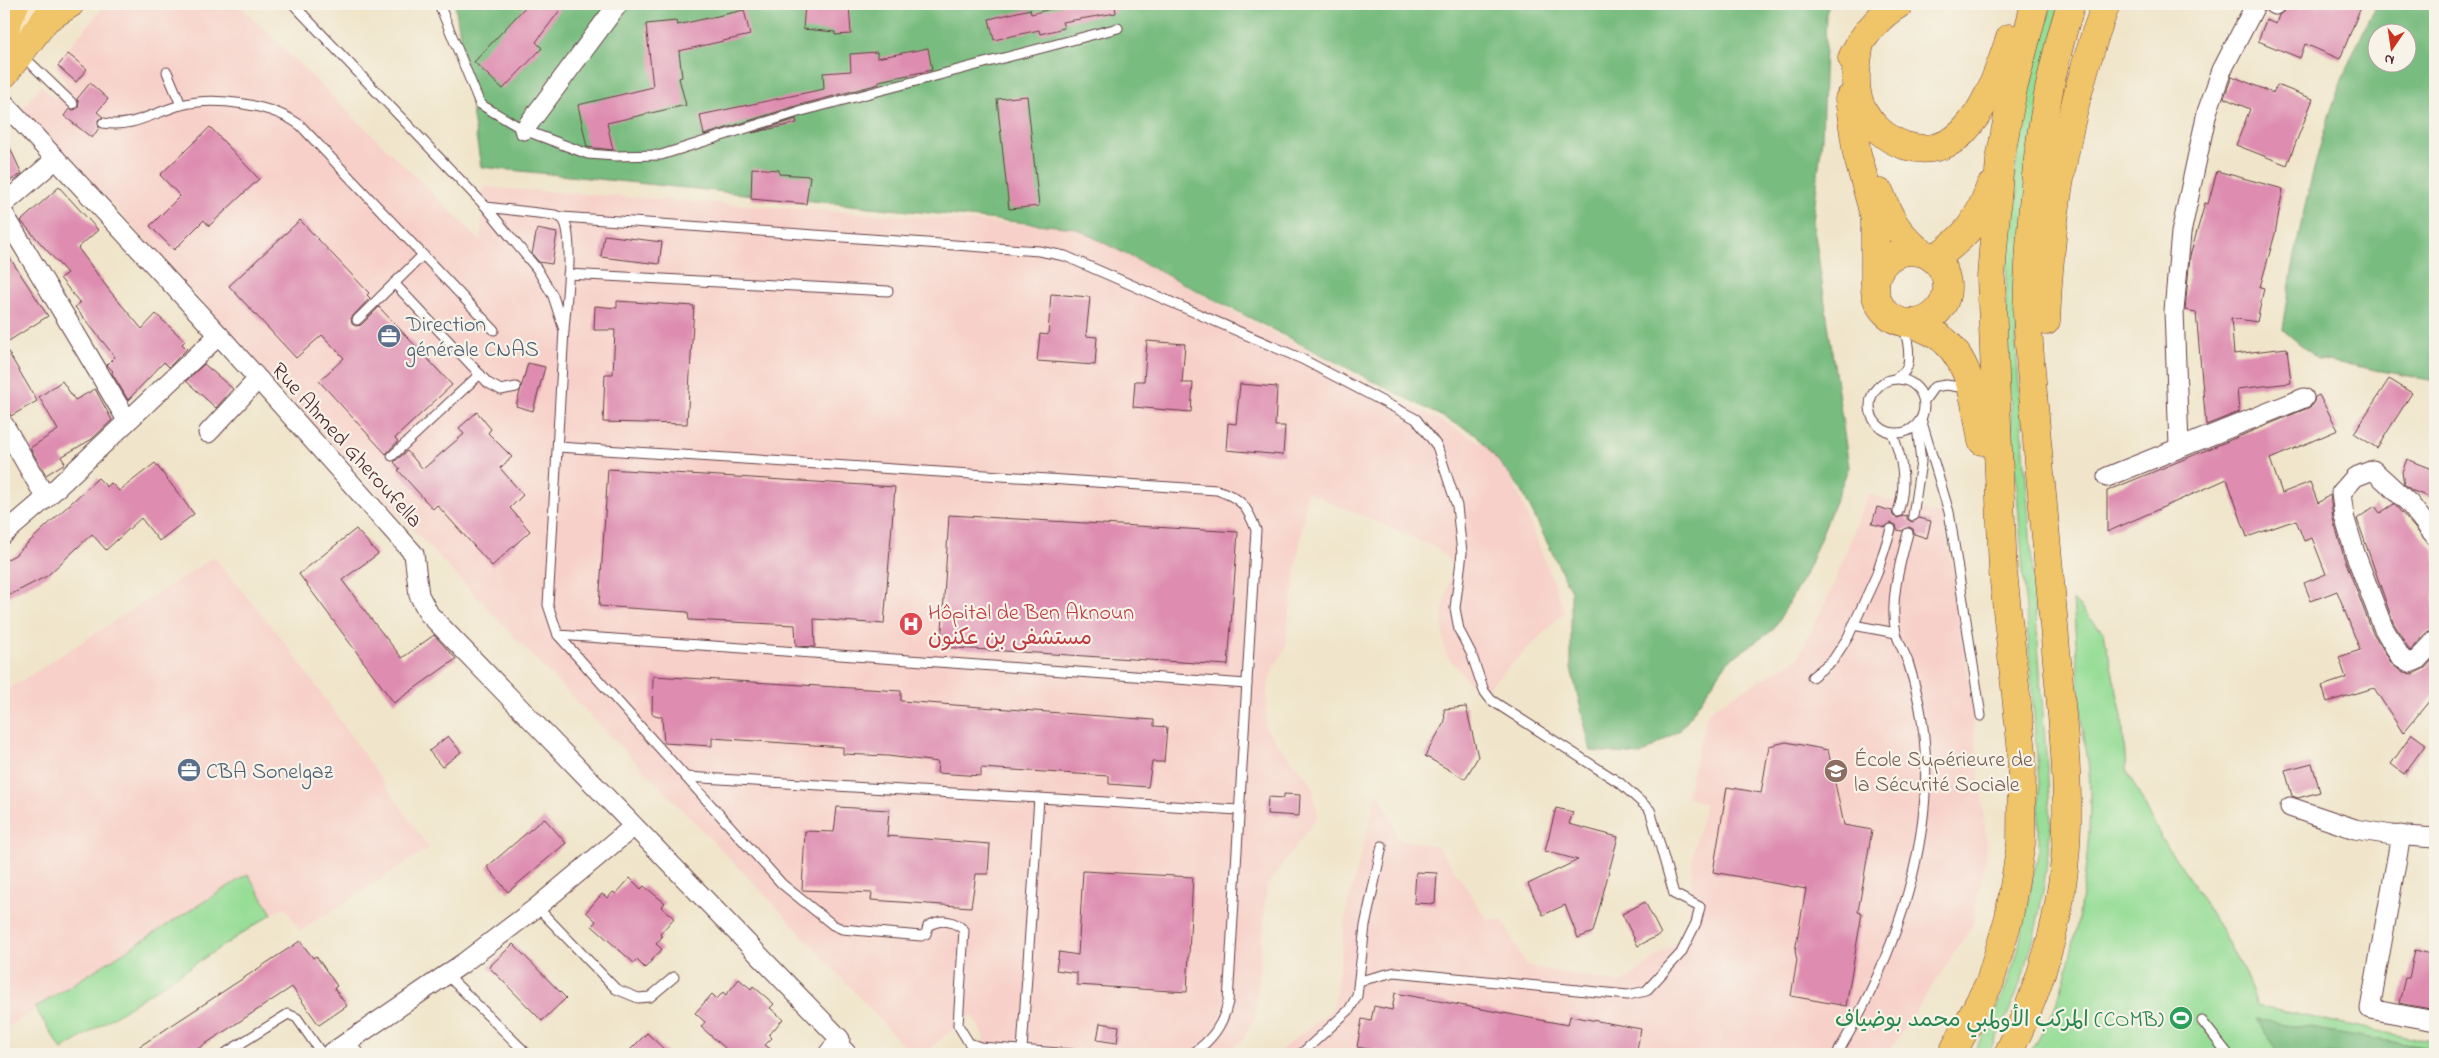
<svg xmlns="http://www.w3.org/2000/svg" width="2439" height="1058" font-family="'Indie Flower','Playpen Sans Arabic',sans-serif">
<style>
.built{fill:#f7d1c9}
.green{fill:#96dd96;stroke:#707e60}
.forest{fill:#78bc7f;stroke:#616e55;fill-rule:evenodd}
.building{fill:#de8db0}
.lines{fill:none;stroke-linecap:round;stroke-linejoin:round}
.service-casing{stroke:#633d43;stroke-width:11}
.minor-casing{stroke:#633d43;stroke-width:21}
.secondary-casing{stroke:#633d43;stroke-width:28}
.primary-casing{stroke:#633d43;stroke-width:29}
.trunk-casing{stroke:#633d43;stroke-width:29}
.service{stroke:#fff;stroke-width:9}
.minor{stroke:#fff;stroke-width:19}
.secondary{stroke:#f9e7c3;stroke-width:26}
.primary{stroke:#f0c469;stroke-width:28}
.trunk{stroke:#f0c469;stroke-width:28}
.labels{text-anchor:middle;stroke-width:4.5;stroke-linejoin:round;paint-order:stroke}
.service-label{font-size:22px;fill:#4e5e75;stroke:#f7f3e8;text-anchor:start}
.street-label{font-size:22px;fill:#4a1f2b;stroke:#f7f3e8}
.health-label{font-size:22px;fill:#be3a42;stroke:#f7f3e8;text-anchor:start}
.education-label{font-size:22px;fill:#785e54;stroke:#f7f3e8;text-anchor:start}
.leisure-label{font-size:22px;fill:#27864d;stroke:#f7f3e8;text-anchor:end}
</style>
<rect width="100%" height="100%" fill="#f7f3e8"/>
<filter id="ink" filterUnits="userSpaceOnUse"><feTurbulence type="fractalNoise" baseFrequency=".02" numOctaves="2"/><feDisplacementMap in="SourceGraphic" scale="10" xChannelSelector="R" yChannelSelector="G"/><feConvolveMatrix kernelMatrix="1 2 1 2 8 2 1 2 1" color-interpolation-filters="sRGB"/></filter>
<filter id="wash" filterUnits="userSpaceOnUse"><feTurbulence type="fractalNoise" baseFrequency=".0096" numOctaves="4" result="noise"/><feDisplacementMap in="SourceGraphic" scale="20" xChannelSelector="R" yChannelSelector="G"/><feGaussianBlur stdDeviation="1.12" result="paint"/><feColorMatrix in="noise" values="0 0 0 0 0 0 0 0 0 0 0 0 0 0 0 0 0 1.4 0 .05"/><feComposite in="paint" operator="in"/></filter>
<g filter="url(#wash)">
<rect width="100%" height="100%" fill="#f0e5ca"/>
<!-- built -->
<g class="built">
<polygon points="106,4 238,4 481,241 482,187 1075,228 1503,454 1565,612 1480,695 1448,657 1444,647 1442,614 1452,567 1447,558 1436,548 1307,492 1285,649 1274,667 1267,689 1265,728 1312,784 1318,816 1267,886 1255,1014 1244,1039 1224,1054 983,1054 983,1033 971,1015 923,1054 911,1054 771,901 545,669 271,380 125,217 21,110 41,85 54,99 67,85 55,64"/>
<polygon points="1868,494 1942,516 1953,569 1970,689 1986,838 1985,861 1972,926 1887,1054 1276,1054 1331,1010 1335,1000 1347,907 1378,790 1396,829 1396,839 1438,846 1487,919 1502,920 1527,966 1622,983 1677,942 1690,912 1693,853 1705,804 1686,797 1708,711 1798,658 1832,589"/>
<polygon points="214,557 291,650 429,848 300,931 285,907 272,914 248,875 4,1029 4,692"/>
</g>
<!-- green -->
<g class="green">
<path d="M2052,4H2059L2016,343L2051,822C2044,907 2030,979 1988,1054H1973L2003,995L2017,954L2039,849V784C2032,691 2025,598 2018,505C2013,436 2006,368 2006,300C2006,208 2023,90 2052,4Z"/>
<path d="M2073,600L2104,633L2122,716L2126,769L2161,837L2201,896L2245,973L2257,1006L2416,1039L2435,1040V1054H2030C2039,1038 2049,1021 2056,1004C2079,946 2102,796 2083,737Z"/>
<polygon points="248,874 272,914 62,1050 35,1008"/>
</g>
<!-- forest -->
<g class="forest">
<polygon points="455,4 1829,4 1826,14 1822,138 1813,221 1849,467 1806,573 1773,630 1728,661 1681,729 1641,755 1591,751 1571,668 1571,591 1521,489 1476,434 1075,228 481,167"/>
<path d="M2377,4H2435V381L2318,359L2283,330C2294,252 2308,180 2333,104C2344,70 2361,36 2377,4ZM2376,32H2406V62H2376Z"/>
<polygon points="2256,1019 2435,1049 2435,1054 2280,1054"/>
</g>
<g id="blocks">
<!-- building -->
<g class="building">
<polygon points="528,4 551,4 560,10 536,42 542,48 503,89 474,62"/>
<polygon points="805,4 849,4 851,34 835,35 835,32 803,29"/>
<polygon points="1061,4 1115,4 1116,13 1062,22 1064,28 1040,34 1039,30 994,40 989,19 1030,9 1031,14 1062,6"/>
<polygon points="2286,4 2362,4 2340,59 2305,44 2300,58 2258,41 2266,20 2276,24 2279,15 2285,10"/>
<polygon points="744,10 750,35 679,51 682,77 679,78 686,105 607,123 613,150 587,147 578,105 653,87 646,24 676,21 677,25"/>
<polygon points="928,48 932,70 879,81 879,84 796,106 704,135 700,115 824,89 823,73 851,71 850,54 877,52 877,58"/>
<polygon points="68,54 87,69 76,82 58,66"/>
<polygon points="2232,76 2273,93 2277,85 2313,99 2287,165 2236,145 2250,109 2224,98"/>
<polygon points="90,83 108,99 97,112 103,117 98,120 99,128 92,138 64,116 69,109 74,110 78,108 79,103 77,99"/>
<polygon points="1027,96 1039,206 1009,209 997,99"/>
<polygon points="796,119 797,123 752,133"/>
<polygon points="210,127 259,179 209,226 204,220 174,250 150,226 180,196 160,175"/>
<polygon points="4,135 22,174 4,184"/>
<polygon points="752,168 779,170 779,174 810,176 806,204 751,199"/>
<polygon points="2217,171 2283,189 2275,234 2260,287 2264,288 2257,322 2231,318 2234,354 2287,348 2291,383 2237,389 2239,412 2206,425 2196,312 2185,310 2190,256 2205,203 2208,204"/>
<polygon points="59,187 98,230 78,248 109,290 142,329 156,314 185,341 182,344 187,349 169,367 164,362 128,400 112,373 113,371 107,365 115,357 75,307 80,303 60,278 67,273 21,221"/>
<polygon points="300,220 369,293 367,295 370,298 351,318 352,324 356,326 361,325 379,307 452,385 395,438 398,441 386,454 319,381 344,358 322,335 296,358 229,286"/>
<polygon points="537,229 557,233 552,264 539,262 532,254"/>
<polygon points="604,235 662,242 659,264 601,257"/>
<polygon points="4,249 48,316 4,344"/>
<polygon points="1051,294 1090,297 1086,336 1097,337 1095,365 1037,361 1040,334 1048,335"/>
<polygon points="617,301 694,306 687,424 603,422 605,374 613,374 615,330 594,330 595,306 617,308"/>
<polygon points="1147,341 1185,344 1182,383 1193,383 1191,412 1133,407 1135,381 1144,381"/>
<polygon points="4,345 37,401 11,416 4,404"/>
<polygon points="528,363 545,367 533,411 516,406"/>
<polygon points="204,364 233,389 216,408 186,381"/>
<polygon points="2389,379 2412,393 2377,448 2354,433"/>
<polygon points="62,381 75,400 95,389 112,420 92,439 61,457 65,463 46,475 30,448 58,430 39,397"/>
<polygon points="1240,384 1277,387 1275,426 1285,426 1283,455 1226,450 1228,423 1236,424"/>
<polygon points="2319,395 2338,430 2270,459 2282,493 2310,482 2318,503 2330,495 2333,519 2344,557 2372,631 2392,664 2403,673 2413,674 2425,668 2435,657 2435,694 2403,733 2374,688 2327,702 2322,686 2346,678 2339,657 2360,650 2337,591 2311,601 2304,583 2326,574 2312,538 2304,541 2296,520 2247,537 2227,479 2107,532 2107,491 2308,408 2313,405 2315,397"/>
<polygon points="477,412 491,429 488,433 512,457 500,468 523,495 510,508 530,531 492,566 437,505 433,509 398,470 400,469 394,462 407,451 423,469 464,434 459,428"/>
<polygon points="2407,459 2435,470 2435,479 2429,497 2413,491 2404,484 2402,472"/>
<polygon points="155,463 194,514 159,541 141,518 106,550 92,534 47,576 4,598 4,561 15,555 98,478 107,487 111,483 119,491"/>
<polygon points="608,469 895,487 884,624 814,619 815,647 796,646 795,625 689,620 688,612 599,606"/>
<polygon points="2394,504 2435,551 2435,630 2427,633 2410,651 2393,622 2357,519 2375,506 2380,513"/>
<polygon points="1877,507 1892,511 1893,516 1897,518 1907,515 1907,519 1912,522 1919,518 1931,521 1927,538 1914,534 1913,529 1909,527 1902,531 1897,530 1896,525 1892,523 1885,527 1872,524"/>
<polygon points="949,515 1238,532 1228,665 941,647"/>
<polygon points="356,529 378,554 342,580 375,624 402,658 434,635 456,659 394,703 299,574"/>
<polygon points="653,676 901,691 901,701 1154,720 1154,726 1167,727 1164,762 1152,762 1148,787 1109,784 1109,776 981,768 981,776 937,773 938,762 888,756 843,754 843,747 712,738 712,746 664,743 662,717 652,714"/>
<polygon points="1466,707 1478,757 1465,779 1425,756 1445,721 1444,709"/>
<polygon points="2412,734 2426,744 2404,774 2391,764"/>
<polygon points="448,736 461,752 442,767 429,751"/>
<polygon points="1786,742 1828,750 1844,825 1872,830 1858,912 1862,913 1846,1006 1791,996 1797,960 1795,951 1806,889 1713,872 1727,787 1761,793 1769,746"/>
<polygon points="2312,763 2320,792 2298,798 2292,796 2285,770"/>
<polygon points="1284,794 1300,795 1299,816 1267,814 1268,797 1284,798"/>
<polygon points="837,807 889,810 887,836 990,844 988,874 976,874 971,907 871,900 872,893 802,890 805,831 834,832"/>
<polygon points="1556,808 1573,812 1569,824 1618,837 1593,932 1578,938 1565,905 1543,915 1528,884 1578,860 1545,851"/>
<polygon points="544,818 566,843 508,892 487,867"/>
<polygon points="1083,871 1193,877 1187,992 1077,985 1077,973 1056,970 1059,952 1078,955"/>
<polygon points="1416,872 1437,873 1435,904 1414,903"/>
<polygon points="630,878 641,889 644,886 665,903 661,907 674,918 660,934 662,937 656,944 662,949 645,968 637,960 634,963 592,926 596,921 586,912 602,894 608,898 613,892 616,894"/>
<polygon points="1645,902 1661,934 1638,946 1622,914"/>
<polygon points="300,941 313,958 316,956 337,986 334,988 347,1006 319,1025 292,987 190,1054 128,1054"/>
<polygon points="513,944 566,998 542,1021 489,967"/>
<polygon points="2415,950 2435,955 2435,1010 2399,1003 2405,978 2409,978"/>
<polygon points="739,979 751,989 753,986 774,1004 770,1008 783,1019 769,1035 772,1038 765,1045 777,1054 732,1054 701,1027 705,1022 695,1013 712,994 717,999 723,992 726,995"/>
<polygon points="1395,993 1568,1025 1570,1016 1641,1029 1636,1054 1396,1054 1357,1047 1362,1019 1371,1021 1374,1006 1392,1010"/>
<polygon points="1100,1023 1119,1026 1117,1043 1097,1040"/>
<polygon points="647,1033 669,1054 626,1054"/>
</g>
</g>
</g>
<g filter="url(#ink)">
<use href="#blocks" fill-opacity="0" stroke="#633d43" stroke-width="1"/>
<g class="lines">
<!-- service casing -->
<g class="service-casing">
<g id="service">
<path d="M293,4L486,207L537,269L553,296L564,330C566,304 573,248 566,225C564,219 561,217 555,215L486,207"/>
<polyline points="439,4 480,104 524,130 588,154 615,156 661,155 798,112 1118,28"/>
<polyline points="22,55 73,104"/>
<polyline points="167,72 181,105"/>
<path d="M103,123C132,128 153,113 181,105C215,96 271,104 300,125L494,330"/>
<polyline points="562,217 1039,251 1065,256 1302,359 1416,419 1437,446 1457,506 1462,553 1455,608 1459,630 1471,653 1484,691 1491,700 1620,783 1650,810 1674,894 1700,907 1696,923 1681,953 1646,991 1628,995 1395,972 1359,981"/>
<polyline points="568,274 888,291"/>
<polyline points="394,283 488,383 501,390 516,387"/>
<polyline points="357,320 423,255"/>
<path d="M564,330L548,605L558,635L782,884L833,925L842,929L921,936L926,934L928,926C941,918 953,920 964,930L958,1025L969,1043L980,1047L1072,1054"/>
<circle cx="1897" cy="406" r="27"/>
<path d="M1895,379C1898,377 1902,374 1905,371C1912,361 1908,336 1902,326"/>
<polyline points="1924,401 1934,387 1946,385 1966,388"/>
<polyline points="1921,419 1949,512 1981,716"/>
<path d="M1892,433C1903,460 1907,485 1898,512"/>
<path d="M558,447L1217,490C1241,498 1247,506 1256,530L1228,1002C1223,1025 1212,1040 1192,1054"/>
<polyline points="392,456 480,374"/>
<polyline points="1913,516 1921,462 1917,426"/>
<polyline points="1853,625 1896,633"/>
<polyline points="558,635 1247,684"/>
<polyline points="1812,677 1833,660 1848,637 1876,576 1891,529"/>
<polyline points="686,777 1239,810"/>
<polyline points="537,907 616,989 638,998 650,997 674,977"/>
<polyline points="446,974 527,1054"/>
<polyline points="2202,1021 2228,1054"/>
<polyline points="840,1039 854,1054"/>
<polyline points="348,1042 360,1054"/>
<polyline points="1022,1050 1039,798"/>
<polyline points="224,1054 288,1014 297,1018 322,1054"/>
<polyline points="1301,1054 1349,1010 1357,996 1365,926 1382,846"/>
<path d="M1837,1054C1895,956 1939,836 1922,720C1919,700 1914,681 1908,662C1904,652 1899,643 1896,633C1889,602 1900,563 1908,533"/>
</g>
</g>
<!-- minor casing -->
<g class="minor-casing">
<g id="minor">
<polyline points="2273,4 2275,5"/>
<polyline points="4,103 219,335 414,554 419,595 429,614 840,1039 828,1054"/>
<polyline points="524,130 618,4"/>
<polyline points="4,204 56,159"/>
<polyline points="4,214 127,420"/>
<polyline points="4,425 46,498"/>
<polyline points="208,433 258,379"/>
<polyline points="2179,446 2174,311 2181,233 2207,112 2222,70 2256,4"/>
<polyline points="2107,477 2304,398"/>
<polyline points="4,534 46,498 219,335"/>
<polyline points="2435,536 2409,503 2373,470 2355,477 2341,493 2344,516 2355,553 2383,627 2401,658 2409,663 2417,660 2435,641"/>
<polyline points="2290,807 2355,829 2392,835 2435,838"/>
<polyline points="2401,835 2370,1009 2435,1021"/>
<polyline points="330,1054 462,964 537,907 633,827"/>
</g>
</g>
<!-- secondary casing -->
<g class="secondary-casing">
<polyline id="secondary" points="22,48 36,4"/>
</g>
<!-- primary casing -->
<g class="primary-casing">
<g id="primary">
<polyline points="4,30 15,4"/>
<polyline points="4,74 46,19 56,4"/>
</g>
</g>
<!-- trunk casing -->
<g class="trunk-casing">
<g id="trunk">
<polyline points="46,19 70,4"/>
<path d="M1860,42C1857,62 1852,86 1861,106C1878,144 1929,165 1962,133C1988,107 1998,72 2010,38"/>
<path d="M1852,58C1863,35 1877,17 1899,4"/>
<polyline points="1849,99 1857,154 1875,218 1875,282"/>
<path d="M1880,193C1891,222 1897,231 1920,252"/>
<circle cx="1911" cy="287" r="36"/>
<path d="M1934,259C1966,236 1977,224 1990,187"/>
<path d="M2046,321C2050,213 2068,105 2106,4"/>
<path d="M1912,323C1924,329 1937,333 1946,342C1972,366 1976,408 1982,441"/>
<polyline points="1952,1054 1990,982 2009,917 2021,844 2022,752 2003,572 1991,277 2000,160 2013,89 2035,4"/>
<path d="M2008,1054C2043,983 2066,903 2067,822C2068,761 2060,699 2055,638C2046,530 2034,423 2027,315C2030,210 2039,104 2071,4"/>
</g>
</g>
<!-- service -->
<use href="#service" class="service"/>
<!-- minor -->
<use href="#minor" class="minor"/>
<!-- secondary -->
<use href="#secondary" class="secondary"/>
<!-- primary -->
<use href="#primary" class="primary"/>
<!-- trunk -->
<use href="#trunk" class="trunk"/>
</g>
</g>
<!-- icons -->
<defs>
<g id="office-disc" transform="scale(1.25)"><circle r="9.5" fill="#5c6f8a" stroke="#f7f3e8"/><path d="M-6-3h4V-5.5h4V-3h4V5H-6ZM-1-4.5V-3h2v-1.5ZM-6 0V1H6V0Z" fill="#fff"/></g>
<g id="hospital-disc" transform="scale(1.25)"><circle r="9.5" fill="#e0444e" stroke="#f7f3e8"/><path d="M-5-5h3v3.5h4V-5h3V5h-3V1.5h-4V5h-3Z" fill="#fff"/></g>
<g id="university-disc" transform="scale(1.25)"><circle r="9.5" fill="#8d6e63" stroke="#f7f3e8"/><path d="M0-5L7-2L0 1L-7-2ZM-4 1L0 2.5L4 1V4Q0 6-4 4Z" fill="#fff"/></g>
<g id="stadium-disc" transform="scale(1.25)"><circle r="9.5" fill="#2e9e5b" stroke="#f7f3e8"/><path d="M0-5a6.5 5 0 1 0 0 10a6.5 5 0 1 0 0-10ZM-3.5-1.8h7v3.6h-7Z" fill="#fff"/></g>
</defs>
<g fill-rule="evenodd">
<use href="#office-disc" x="389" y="336"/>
<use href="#hospital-disc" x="911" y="624"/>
<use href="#office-disc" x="189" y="770"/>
<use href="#university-disc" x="1836" y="771"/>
<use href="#stadium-disc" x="2181" y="1018"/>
</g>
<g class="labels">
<!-- service labels -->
<g class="service-label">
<text x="406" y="331">Direction<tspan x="406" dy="25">générale CNAS</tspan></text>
<text x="206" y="778">CBA Sonelgaz</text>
</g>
<!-- street labels -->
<g class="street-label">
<text transform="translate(348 444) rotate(48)" y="8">Rue Ahmed Gheroufella</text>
</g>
<!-- health labels -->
<g class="health-label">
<text x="928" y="619">Hôpital de Ben Aknoun<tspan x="928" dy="25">مستشفى بن عكنون</tspan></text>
</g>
<!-- education labels -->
<g class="education-label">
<text x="1854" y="766">École Supérieure de<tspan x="1854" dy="25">la Sécurité Sociale</tspan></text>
</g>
<!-- leisure labels -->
<g class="leisure-label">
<text x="2164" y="1026">المركب الأولمبي محمد بوضياف (COMB)</text>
</g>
</g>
<!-- margin -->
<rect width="2439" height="1058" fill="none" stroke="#f7f3e8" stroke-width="20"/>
<!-- north arrow -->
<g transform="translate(2392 48) rotate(193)"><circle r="24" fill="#f7f3e8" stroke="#b29e9c"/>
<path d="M0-4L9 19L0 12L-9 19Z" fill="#c8321e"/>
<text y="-8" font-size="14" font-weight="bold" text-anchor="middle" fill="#4a1f2b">N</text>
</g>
</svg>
